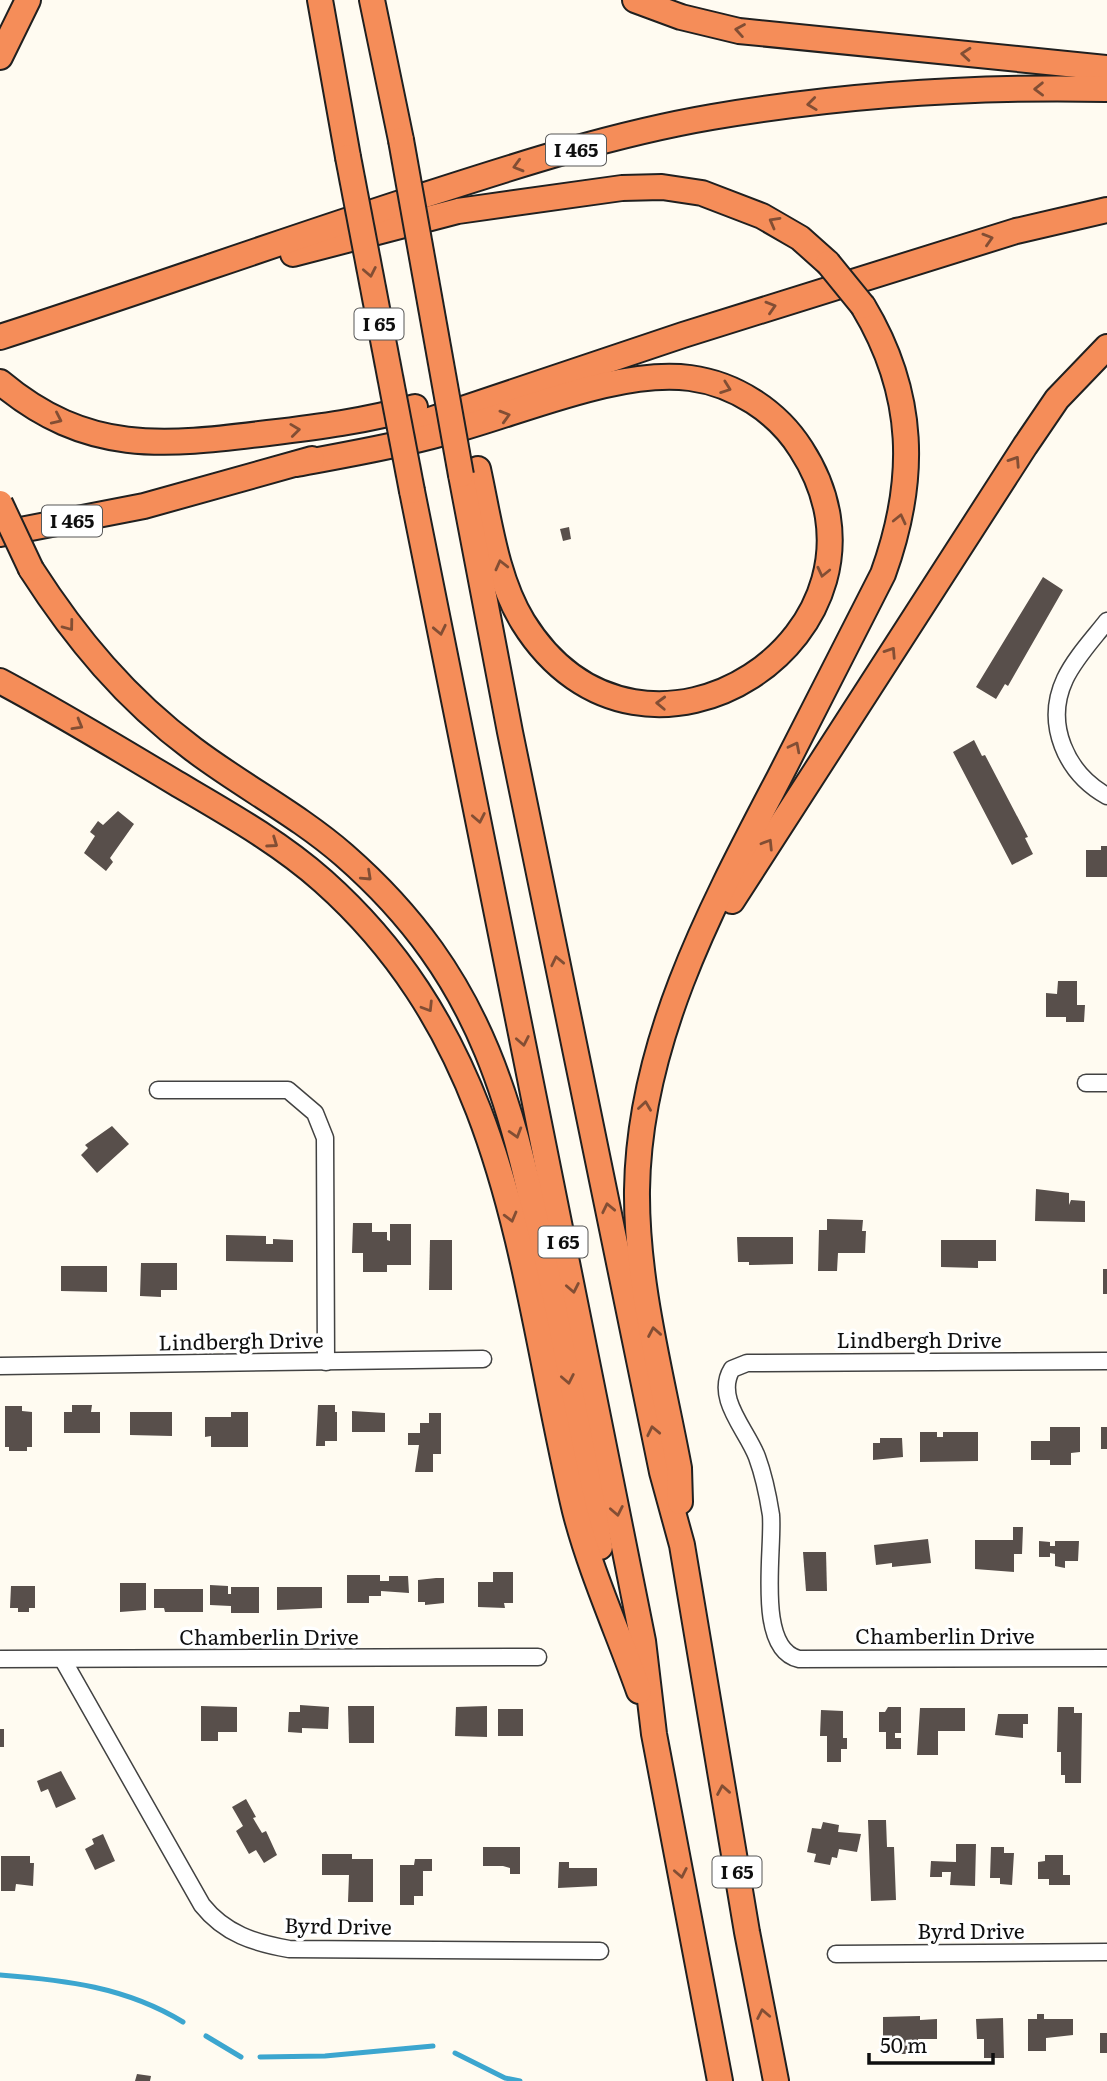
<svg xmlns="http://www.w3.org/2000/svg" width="1107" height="2081" font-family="Literata,serif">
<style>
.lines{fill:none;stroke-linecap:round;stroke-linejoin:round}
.stream{stroke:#3ca6cf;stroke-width:5}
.building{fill:#584f4b}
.minor-casing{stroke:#424242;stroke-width:19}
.highway-casing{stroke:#202020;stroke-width:28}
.minor{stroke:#fff;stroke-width:16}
.highway{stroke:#f58d59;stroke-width:24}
.highway-bridge-casing{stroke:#202020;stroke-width:28;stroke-linecap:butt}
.highway-bridge{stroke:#f58d59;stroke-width:24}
.oneway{stroke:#824e34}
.labels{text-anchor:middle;stroke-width:7;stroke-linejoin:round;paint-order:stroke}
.shield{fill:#fff;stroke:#575757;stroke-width:2}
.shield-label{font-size:19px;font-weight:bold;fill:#0f0f0f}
.street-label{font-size:21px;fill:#0f0f0f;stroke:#fff}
</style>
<rect width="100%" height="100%" fill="#fffbf1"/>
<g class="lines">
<!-- stream -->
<g class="stream">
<path d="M0,1975C65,1980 126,1987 183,2022"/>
<polyline points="206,2036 241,2057"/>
<polyline points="455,2053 505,2078 520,2081"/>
<polyline points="260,2057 325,2056 433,2046"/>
</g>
</g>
<!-- building -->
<g class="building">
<polygon points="569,527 571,539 563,541 560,529"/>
<polygon points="1043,577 1063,590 1008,686 1005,684 996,699 976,687"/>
<polygon points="974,740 982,756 985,755 1028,837 1025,838 1033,854 1012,865 953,752"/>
<polygon points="118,811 134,824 110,858 113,862 106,871 84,853 95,836 90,832 98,821 103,825"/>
<polygon points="1101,846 1107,846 1107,877 1086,877 1086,850 1101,850"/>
<polygon points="1058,981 1077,981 1077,1005 1085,1005 1084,1022 1066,1022 1066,1017 1046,1017 1046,993 1057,994"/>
<polygon points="112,1126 129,1144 97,1173 81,1155 88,1148 85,1145"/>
<polygon points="1036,1189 1069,1193 1069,1205 1071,1200 1085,1201 1085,1222 1035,1221"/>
<polygon points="827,1219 863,1220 862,1231 866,1231 865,1253 838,1253 837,1271 818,1271 819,1230 827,1230"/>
<polygon points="353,1223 372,1223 372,1232 387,1232 387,1240 390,1241 390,1224 411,1224 411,1265 387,1265 387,1272 363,1272 363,1253 352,1253"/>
<polygon points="226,1235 266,1236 266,1244 273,1244 273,1239 293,1240 293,1262 226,1261"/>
<polygon points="737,1237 793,1237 793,1264 749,1265 749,1262 738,1262"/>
<polygon points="430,1240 452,1240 452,1290 429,1290"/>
<polygon points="941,1240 996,1240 996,1261 978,1261 978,1268 941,1267"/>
<polygon points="141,1263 177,1263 177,1290 161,1290 161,1297 140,1296"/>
<polygon points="61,1266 107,1266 107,1292 61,1291"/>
<rect x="1103" y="1269" width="4" height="25"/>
<polygon points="72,1405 92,1405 91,1412 100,1412 100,1433 64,1433 64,1412 72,1412"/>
<polygon points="318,1405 335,1405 335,1412 337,1412 337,1441 325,1441 325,1446 316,1446"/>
<polygon points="5,1406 22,1406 22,1411 32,1412 32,1447 27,1447 27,1451 9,1451 9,1447 5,1447"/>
<polygon points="352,1411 385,1413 385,1432 352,1432"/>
<polygon points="130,1412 172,1412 172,1436 130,1435"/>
<polygon points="231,1412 248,1412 248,1447 211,1447 211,1436 205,1437 205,1417 231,1417"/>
<polygon points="429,1413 441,1413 441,1454 433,1454 433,1472 415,1472 419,1445 408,1445 408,1433 420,1433 420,1423 429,1423"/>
<polygon points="1050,1427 1080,1427 1080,1452 1071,1453 1071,1465 1050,1465 1050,1460 1031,1460 1031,1441 1050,1441"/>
<rect x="1101" y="1427" width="6" height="22"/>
<polygon points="920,1432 937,1432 937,1437 943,1437 943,1432 978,1432 978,1461 920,1462"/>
<polygon points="880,1438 902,1438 903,1457 873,1460 873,1443 880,1443"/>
<polygon points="1013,1527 1023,1527 1022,1554 1014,1554 1014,1572 975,1569 975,1540 1013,1540"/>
<polygon points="928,1539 931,1563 892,1567 892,1563 876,1565 874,1545"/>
<polygon points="1039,1541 1050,1542 1050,1546 1055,1546 1055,1541 1079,1541 1078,1561 1065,1561 1065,1568 1055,1566 1055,1554 1050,1553 1050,1557 1039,1557"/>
<polygon points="803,1552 826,1552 827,1591 806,1591"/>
<polygon points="493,1572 513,1572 513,1603 504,1603 505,1608 478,1607 478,1582 493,1582"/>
<polygon points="347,1575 380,1575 380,1581 389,1581 389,1576 408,1576 409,1593 381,1591 381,1596 369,1596 369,1603 347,1603"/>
<polygon points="436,1578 444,1578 444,1603 425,1605 425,1602 418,1602 418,1580"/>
<polygon points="120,1583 146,1583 146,1610 120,1612"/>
<polygon points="210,1585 228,1586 228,1594 231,1594 231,1587 259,1587 259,1613 231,1613 231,1606 210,1605"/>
<polygon points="11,1586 35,1586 35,1608 29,1608 29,1612 18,1612 18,1608 10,1608"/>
<polygon points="277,1587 322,1587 322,1608 277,1610"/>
<polygon points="154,1589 203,1589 203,1612 165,1612 164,1608 154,1608"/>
<polygon points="300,1705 329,1707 328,1729 302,1728 302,1733 288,1732 289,1712 300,1712"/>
<polygon points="201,1706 237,1707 237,1732 218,1732 218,1741 201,1741"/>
<polygon points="348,1706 374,1706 374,1743 349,1743"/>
<polygon points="487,1706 487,1737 455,1736 456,1707"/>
<polygon points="888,1707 901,1707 901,1733 895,1733 895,1738 901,1738 901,1749 886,1749 886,1732 879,1732 879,1712 885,1712"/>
<polygon points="1058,1707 1074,1707 1074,1713 1082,1713 1081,1783 1065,1783 1065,1775 1061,1775 1061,1752 1057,1752"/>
<polygon points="920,1708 965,1708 965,1731 938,1731 938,1755 917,1755"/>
<rect x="498" y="1709" width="25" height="27"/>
<polygon points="821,1710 843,1711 843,1738 847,1738 847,1749 841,1749 841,1762 827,1762 827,1736 820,1736"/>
<polygon points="998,1714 1028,1714 1028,1724 1023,1724 1023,1738 995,1735"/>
<rect x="0" y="1729" width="4" height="18"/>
<polygon points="61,1771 76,1799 56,1808 48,1789 41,1792 37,1781"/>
<polygon points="246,1799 256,1817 253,1818 262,1833 266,1831 277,1855 264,1863 256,1850 249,1854 236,1831 243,1826 232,1807"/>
<polygon points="868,1820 886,1820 887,1847 894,1847 896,1900 871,1901"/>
<polygon points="823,1822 839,1825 838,1832 861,1834 857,1852 839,1849 837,1858 832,1857 830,1865 814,1862 816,1854 807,1852 812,1828 821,1829"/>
<polygon points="103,1834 115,1861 95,1870 85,1849 94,1844 92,1839"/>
<polygon points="956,1844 976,1844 975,1886 950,1885 951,1872 942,1872 942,1877 930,1877 931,1861 956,1862"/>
<polygon points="483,1847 520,1847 520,1874 510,1874 510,1868 503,1866 483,1866"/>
<polygon points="991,1847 1004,1847 1004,1853 1014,1853 1012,1885 1000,1884 1000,1878 990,1878"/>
<polygon points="322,1854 352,1854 352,1859 373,1859 373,1902 348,1902 349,1875 322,1875"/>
<polygon points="1045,1855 1063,1855 1063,1875 1070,1875 1070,1885 1049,1885 1049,1879 1038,1879 1038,1862 1045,1861"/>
<polygon points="1,1856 30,1856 30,1863 34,1863 33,1886 16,1884 15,1891 1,1891"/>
<polygon points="415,1859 432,1859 432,1871 423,1871 423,1896 414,1896 414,1905 400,1905 400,1865 414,1865"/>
<polygon points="559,1862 569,1862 569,1868 597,1868 597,1886 558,1888"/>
<polygon points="1037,2014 1044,2014 1044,2019 1073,2019 1073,2035 1046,2038 1046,2051 1028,2051 1028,2019 1037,2019"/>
<polygon points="920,2016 920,2020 937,2019 937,2039 918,2039 918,2054 901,2054 901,2040 883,2040 883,2017"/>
<polygon points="1003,2018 1004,2058 984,2058 984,2039 977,2039 976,2019"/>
<rect x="1100" y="2033" width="7" height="20"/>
<polygon points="137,2074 151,2076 150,2081 135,2081"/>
</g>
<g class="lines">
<!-- minor casing -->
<g class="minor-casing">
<g id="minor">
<path d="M1107,621C1093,639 1075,658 1065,679C1044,724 1066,773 1107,796"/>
<polyline points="1086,1083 1107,1083"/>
<polyline points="158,1090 288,1090 315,1113 325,1138 326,1362"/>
<path d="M1107,1361L747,1363L732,1369C714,1398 747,1430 757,1457C764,1476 768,1496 771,1515C774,1550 755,1649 799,1659L1107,1658"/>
<polyline points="0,1366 483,1359"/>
<polyline points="0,1659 538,1657"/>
<path d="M63,1660L202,1905C225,1934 255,1943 289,1949L600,1951"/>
<polyline points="836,1954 1107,1952"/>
</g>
</g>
<!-- highway casing -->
<g class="highway-casing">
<g id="highway">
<polyline points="320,0 348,157"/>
<polyline points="372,0 401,140"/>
<polyline points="635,0 681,17 739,31 1107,68"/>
<polyline points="0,57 28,0"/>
<polyline points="293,254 458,211 622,188 662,187 702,193 762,216 800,238 828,263"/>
<path d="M0,337C140,292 279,242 419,197C515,166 613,134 712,117C842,95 975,86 1107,89"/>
<path d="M0,382C87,455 163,446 268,433C318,427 366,421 415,407"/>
<polyline points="403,429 683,335 1016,231 1107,210"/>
<path d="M296,464C344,455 393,447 440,434C513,416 617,368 690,378C735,384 777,411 801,449C919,631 643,815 523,622C496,578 489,519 478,469"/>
<polyline points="461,475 510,732 662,1472 682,1545 747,1932 776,2081"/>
<polyline points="412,491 643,1641 654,1734 720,2081"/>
<polyline points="0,534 144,506 312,459"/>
<path d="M31,569C76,639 126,699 193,749C242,786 298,815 344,855C494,986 516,1123 554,1308C569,1388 587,1467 600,1547"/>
<path d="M0,681C60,713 118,748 176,783C227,813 279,842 323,881C514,1051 520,1281 575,1511C590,1570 618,1632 639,1691"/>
<polyline points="732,901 1025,446 1057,399 1107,347"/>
<path d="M680,1502L679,1468C662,1377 636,1283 637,1190C639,1041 712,906 779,778C814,710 848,642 883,574C917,480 916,394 863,306"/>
</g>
</g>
<!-- minor -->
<use href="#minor" class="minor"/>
<!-- highway -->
<use href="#highway" class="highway"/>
<!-- highway-bridge casing -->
<g class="highway-bridge-casing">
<g id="highway-bridge">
<polyline points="401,140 461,475"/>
<polyline points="348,157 412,491"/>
<polyline points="828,263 863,306"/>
<polyline points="0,503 31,569"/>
</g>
</g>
<!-- highway-bridge -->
<use href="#highway-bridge" class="highway-bridge"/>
</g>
<!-- one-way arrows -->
<defs><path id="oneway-chevron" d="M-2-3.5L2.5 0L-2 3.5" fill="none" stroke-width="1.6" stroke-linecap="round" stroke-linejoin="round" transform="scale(1.75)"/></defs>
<g class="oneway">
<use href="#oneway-chevron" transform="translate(740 30) rotate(-170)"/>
<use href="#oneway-chevron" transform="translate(966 54) rotate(-175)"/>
<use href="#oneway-chevron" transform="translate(1039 89) rotate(179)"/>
<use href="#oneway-chevron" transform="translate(812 104) rotate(173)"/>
<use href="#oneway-chevron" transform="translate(518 166) rotate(164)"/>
<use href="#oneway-chevron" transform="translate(774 222) rotate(-151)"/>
<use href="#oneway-chevron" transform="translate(988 239) rotate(-17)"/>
<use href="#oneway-chevron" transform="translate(370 272) rotate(79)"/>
<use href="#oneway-chevron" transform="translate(771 307) rotate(-17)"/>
<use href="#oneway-chevron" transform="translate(726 388) rotate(20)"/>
<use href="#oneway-chevron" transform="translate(505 416) rotate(-16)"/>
<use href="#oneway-chevron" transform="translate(57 419) rotate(25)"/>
<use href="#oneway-chevron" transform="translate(295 430) rotate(-7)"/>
<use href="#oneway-chevron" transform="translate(1015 461) rotate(-57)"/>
<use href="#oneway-chevron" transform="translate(900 519) rotate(-77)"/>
<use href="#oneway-chevron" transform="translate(501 565) rotate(-104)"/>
<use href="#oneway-chevron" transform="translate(823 572) rotate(103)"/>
<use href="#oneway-chevron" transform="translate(69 626) rotate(53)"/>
<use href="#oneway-chevron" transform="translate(440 630) rotate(78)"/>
<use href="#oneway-chevron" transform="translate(891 652) rotate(-57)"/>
<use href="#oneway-chevron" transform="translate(661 703) rotate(-178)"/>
<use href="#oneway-chevron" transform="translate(78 725) rotate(30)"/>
<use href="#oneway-chevron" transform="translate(795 747) rotate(-63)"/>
<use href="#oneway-chevron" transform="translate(479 818) rotate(79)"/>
<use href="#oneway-chevron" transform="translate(273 843) rotate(35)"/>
<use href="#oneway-chevron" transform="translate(768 844) rotate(-58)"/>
<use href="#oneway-chevron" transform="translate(367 876) rotate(43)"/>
<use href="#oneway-chevron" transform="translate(557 961) rotate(-102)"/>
<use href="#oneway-chevron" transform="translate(428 1007) rotate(58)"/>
<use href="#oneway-chevron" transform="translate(523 1041) rotate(79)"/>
<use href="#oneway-chevron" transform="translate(645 1106) rotate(-82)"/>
<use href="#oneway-chevron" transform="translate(516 1133) rotate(73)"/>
<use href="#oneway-chevron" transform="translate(608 1208) rotate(-102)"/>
<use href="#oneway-chevron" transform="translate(511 1217) rotate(75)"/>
<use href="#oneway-chevron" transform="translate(573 1288) rotate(79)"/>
<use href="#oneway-chevron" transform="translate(654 1332) rotate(-100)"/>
<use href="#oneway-chevron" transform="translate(568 1379) rotate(79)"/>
<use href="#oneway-chevron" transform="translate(653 1431) rotate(-102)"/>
<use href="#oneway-chevron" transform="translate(617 1511) rotate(79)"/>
<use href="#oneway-chevron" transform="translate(723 1790) rotate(-100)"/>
<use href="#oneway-chevron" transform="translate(681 1873) rotate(79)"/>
<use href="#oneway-chevron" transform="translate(763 2014) rotate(-101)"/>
</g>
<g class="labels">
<!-- shield labels -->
<g class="shield">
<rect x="546" y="134.5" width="60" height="31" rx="5"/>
<rect x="354.5" y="308.5" width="49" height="31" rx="5"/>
<rect x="42" y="505.5" width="60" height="31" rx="5"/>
<rect x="538.5" y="1226.5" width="49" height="31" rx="5"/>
<rect x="712.5" y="1856.5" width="49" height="31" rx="5"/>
</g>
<g class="shield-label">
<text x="576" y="157">I 465</text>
<text x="379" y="331">I 65</text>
<text x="72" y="528">I 465</text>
<text x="563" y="1249">I 65</text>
<text x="737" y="1879">I 65</text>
</g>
<!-- street labels -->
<g class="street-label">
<text x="919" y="1348">Lindbergh Drive</text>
<text transform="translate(241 1342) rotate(-1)" y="7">Lindbergh Drive</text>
<text x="945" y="1644">Chamberlin Drive</text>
<text x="269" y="1645">Chamberlin Drive</text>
<text transform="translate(338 1927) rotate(1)" y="7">Byrd Drive</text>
<text x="971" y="1939">Byrd Drive</text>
</g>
</g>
<!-- scale -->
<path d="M869 2053v10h124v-10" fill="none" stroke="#0f0f0f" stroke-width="3.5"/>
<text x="880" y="2053" font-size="21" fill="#0f0f0f" stroke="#ffffff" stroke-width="5" paint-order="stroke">50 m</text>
</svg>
